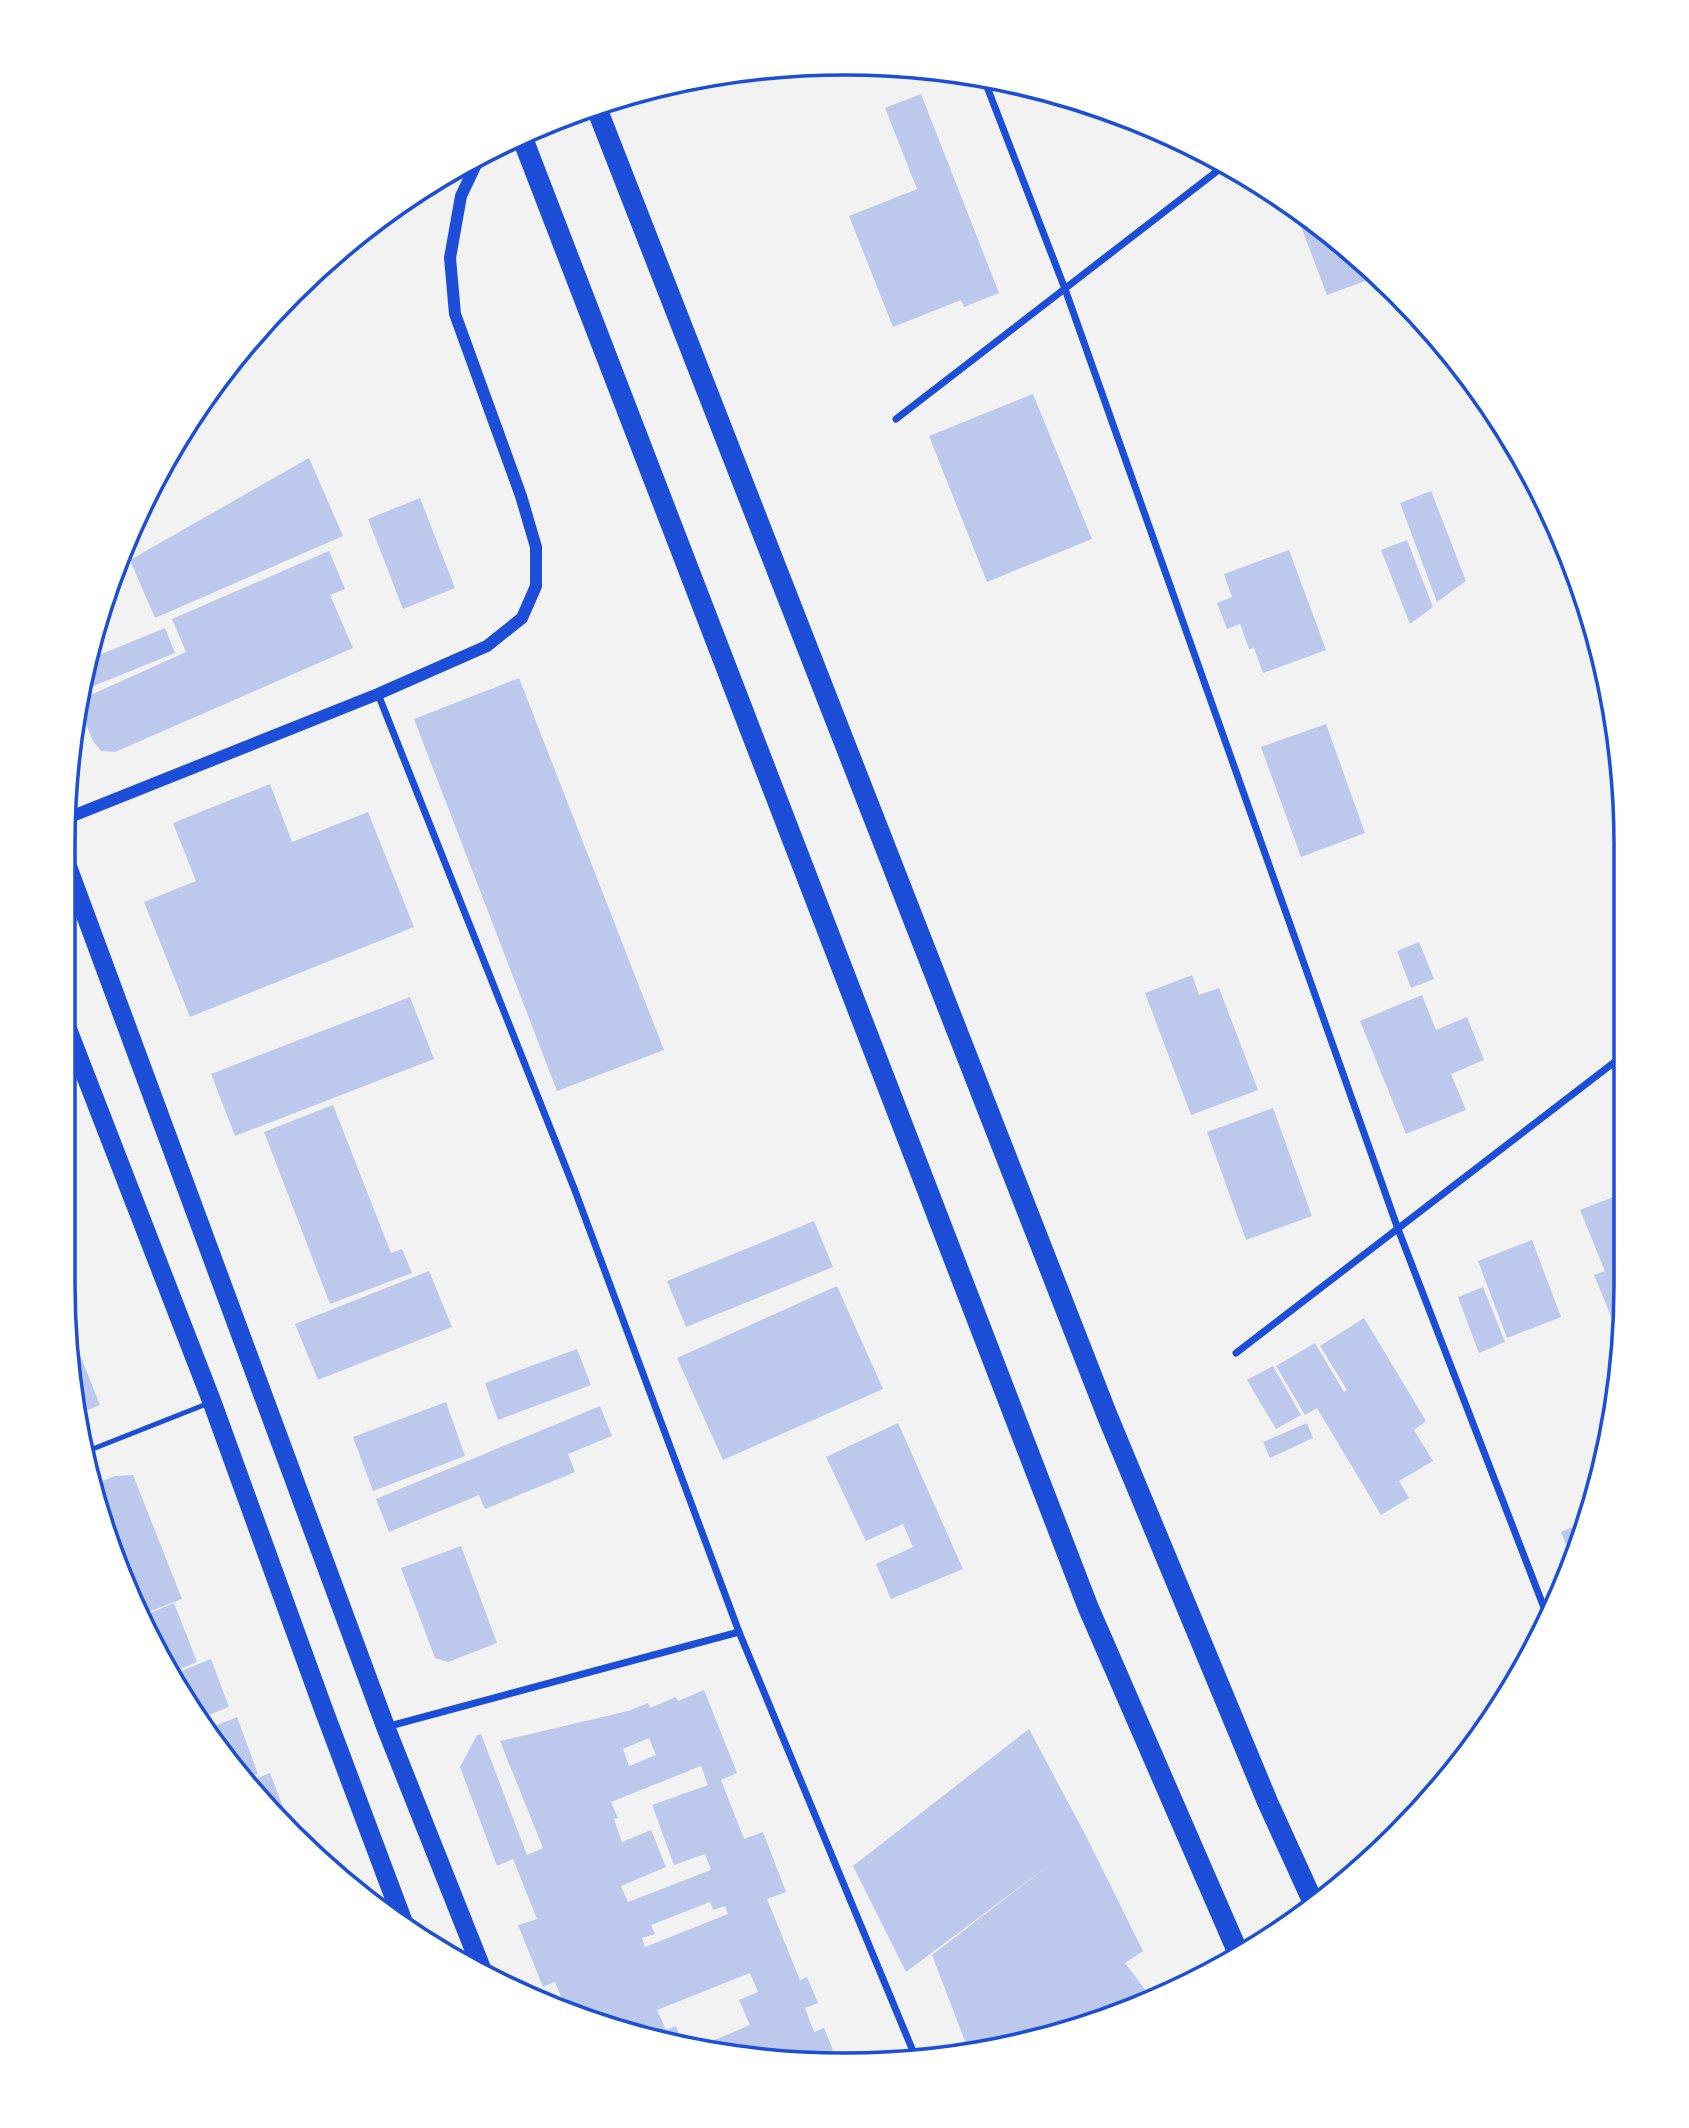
<svg xmlns="http://www.w3.org/2000/svg" width="1689" height="2128" font-family="Literata,serif">
<style>
.building{fill:#bdc9ec;fill-rule:evenodd}
.lines{fill:none;stroke-linecap:round;stroke-linejoin:round}
.service{stroke:#1d4ed8;stroke-width:5}
.minor{stroke:#1d4ed8;stroke-width:7}
.tertiary{stroke:#1d4ed8;stroke-width:12}
.trunk{stroke:#1d4ed8;stroke-width:19}
.motorway{stroke:#1d4ed8;stroke-width:21}
.rim{fill:none;stroke:#1d4ed8;stroke-width:3.5}
</style>
<rect width="100%" height="100%" fill="#f2f2f2"/>
<!-- building -->
<g class="building">
<polygon points="921,94 999,293 964,307 961,300 893,327 849,216 917,189 885,108"/>
<polygon points="1294,208 1321,225 1376,277 1327,295"/>
<polygon points="1033,394 1092,539 987,582 929,436"/>
<polygon points="309,458 343,536 155,618 130,560"/>
<polygon points="1431,491 1466,581 1437,602 1400,503"/>
<polygon points="420,498 455,588 403,609 368,519"/>
<polygon points="1407,540 1433,607 1410,624 1381,550"/>
<polygon points="1289,550 1326,650 1263,673 1254,648 1249,649 1240,624 1227,629 1217,603 1232,597 1224,574"/>
<polygon points="329,551 345,589 330,595 353,648 115,752 101,751 93,741 81,712 84,698 186,652 172,619"/>
<polygon points="165,628 175,653 91,687 88,678 92,658"/>
<polygon points="519,678 664,1050 557,1091 414,719"/>
<polygon points="1326,724 1365,833 1301,857 1261,747"/>
<polygon points="270,784 292,842 368,812 414,927 190,1017 144,902 196,881 173,823"/>
<polygon points="1419,942 1434,979 1411,988 1397,951"/>
<polygon points="1192,975 1199,995 1219,988 1258,1090 1191,1115 1145,993"/>
<polygon points="1422,995 1436,1030 1467,1017 1484,1060 1451,1074 1466,1110 1406,1134 1360,1021"/>
<polygon points="410,997 434,1059 235,1136 211,1074"/>
<polygon points="333,1105 391,1253 402,1249 412,1273 330,1304 264,1132"/>
<polygon points="1273,1108 1312,1216 1246,1240 1207,1132"/>
<polygon points="1626,1192 1626,1284 1623,1317 1613,1321 1594,1275 1605,1271 1580,1210"/>
<polygon points="814,1221 833,1267 686,1327 667,1281"/>
<polygon points="1532,1240 1561,1317 1507,1338 1478,1261"/>
<polygon points="429,1271 452,1327 318,1380 295,1324"/>
<polygon points="837,1286 883,1389 723,1460 677,1358"/>
<polygon points="1483,1287 1505,1342 1479,1353 1458,1297"/>
<polygon points="1364,1318 1426,1421 1414,1430 1433,1461 1399,1481 1409,1498 1381,1515 1317,1408 1305,1415 1276,1366 1315,1343 1344,1392 1347,1390 1320,1346"/>
<polygon points="69,1327 100,1405 80,1413"/>
<polygon points="577,1349 591,1385 498,1420 485,1383"/>
<polygon points="1273,1366 1301,1415 1276,1429 1247,1380"/>
<polygon points="446,1402 465,1456 373,1491 353,1437"/>
<polygon points="600,1406 612,1436 568,1454 575,1472 485,1509 479,1495 389,1532 376,1499"/>
<polygon points="898,1423 963,1569 891,1599 876,1564 913,1547 903,1524 866,1541 826,1457"/>
<polygon points="1307,1423 1313,1438 1270,1458 1263,1442"/>
<polygon points="133,1475 182,1599 143,1614 90,1486 115,1476"/>
<polygon points="1585,1522 1583,1530 1573,1562 1561,1532"/>
<polygon points="461,1546 497,1643 448,1662 435,1658 401,1568"/>
<polygon points="174,1603 197,1662 168,1674 143,1616"/>
<polygon points="211,1659 229,1707 201,1718 169,1676"/>
<path d="M704,1690L737,1773L721,1780L744,1839L763,1832L786,1892L767,1899L800,1980L807,1977L818,2003L805,2008L814,2032L824,2028L833,2050L824,2053L828,2063L700,2046L750,2025L739,2000L758,1992L750,1973L657,2010L666,2030L676,2026L683,2044L642,2038L565,2006L555,1982L543,1987L518,1925L537,1919L513,1859L497,1866L460,1767L477,1735L481,1734L527,1855L543,1848L500,1741L628,1711L648,1703L650,1708L676,1697L678,1701ZM649,1738L656,1755L629,1766L623,1749ZM701,1766L708,1785L652,1805L674,1865L705,1854L711,1870L628,1902L621,1886L666,1867L651,1830L622,1842L614,1819L618,1818L611,1802ZM710,1902L713,1910L725,1906L728,1914L645,1947L642,1938L655,1934L651,1925Z"/>
<polygon points="237,1717 258,1774 247,1778 209,1728"/>
<polygon points="1029,1729 1086,1836 1143,1951 1125,1963 1150,1996 1046,2038 968,2049 932,1955 1049,1865 906,1972 853,1866"/>
<polygon points="270,1773 295,1838 250,1781"/>
</g>
<g class="lines">
<!-- service -->
<polyline class="service" points="85,1452 209,1403"/>
<!-- minor -->
<g class="minor">
<polyline points="984,79 1065,289 1398,1229 1548,1618"/>
<polyline points="896,419 1225,165"/>
<polyline points="378,694 574,1188 739,1632 915,2056"/>
<polyline points="1236,1353 1625,1054"/>
<polyline points="386,1727 739,1632"/>
</g>
<!-- tertiary -->
<polyline class="tertiary" points="65,819 378,694 487,646 522,618 536,586 536,547 521,496 455,314 450,258 461,196 480,156"/>
<!-- trunk -->
<g class="trunk">
<polyline points="64,857 386,1728 483,1972"/>
<polyline points="64,1020 212,1402 323,1708 403,1921"/>
</g>
<!-- motorway -->
<g class="motorway">
<polyline points="595,104 1107,1415 1268,1803 1314,1904"/>
<polyline points="522,137 1088,1607 1240,1957"/>
</g>
</g>
<!-- crop -->
<path d="M0 0H1689V2128H0ZM844 75H845A769 769 0 0 1 1614 844V1284A769 769 0 0 1 845 2053H844A769 769 0 0 1 75 1284V844A769 769 0 0 1 844 75Z" fill="#fff" fill-rule="evenodd"/>
<path class="rim" d="M844 75H845A769 769 0 0 1 1614 844V1284A769 769 0 0 1 845 2053H844A769 769 0 0 1 75 1284V844A769 769 0 0 1 844 75Z"/>
</svg>
